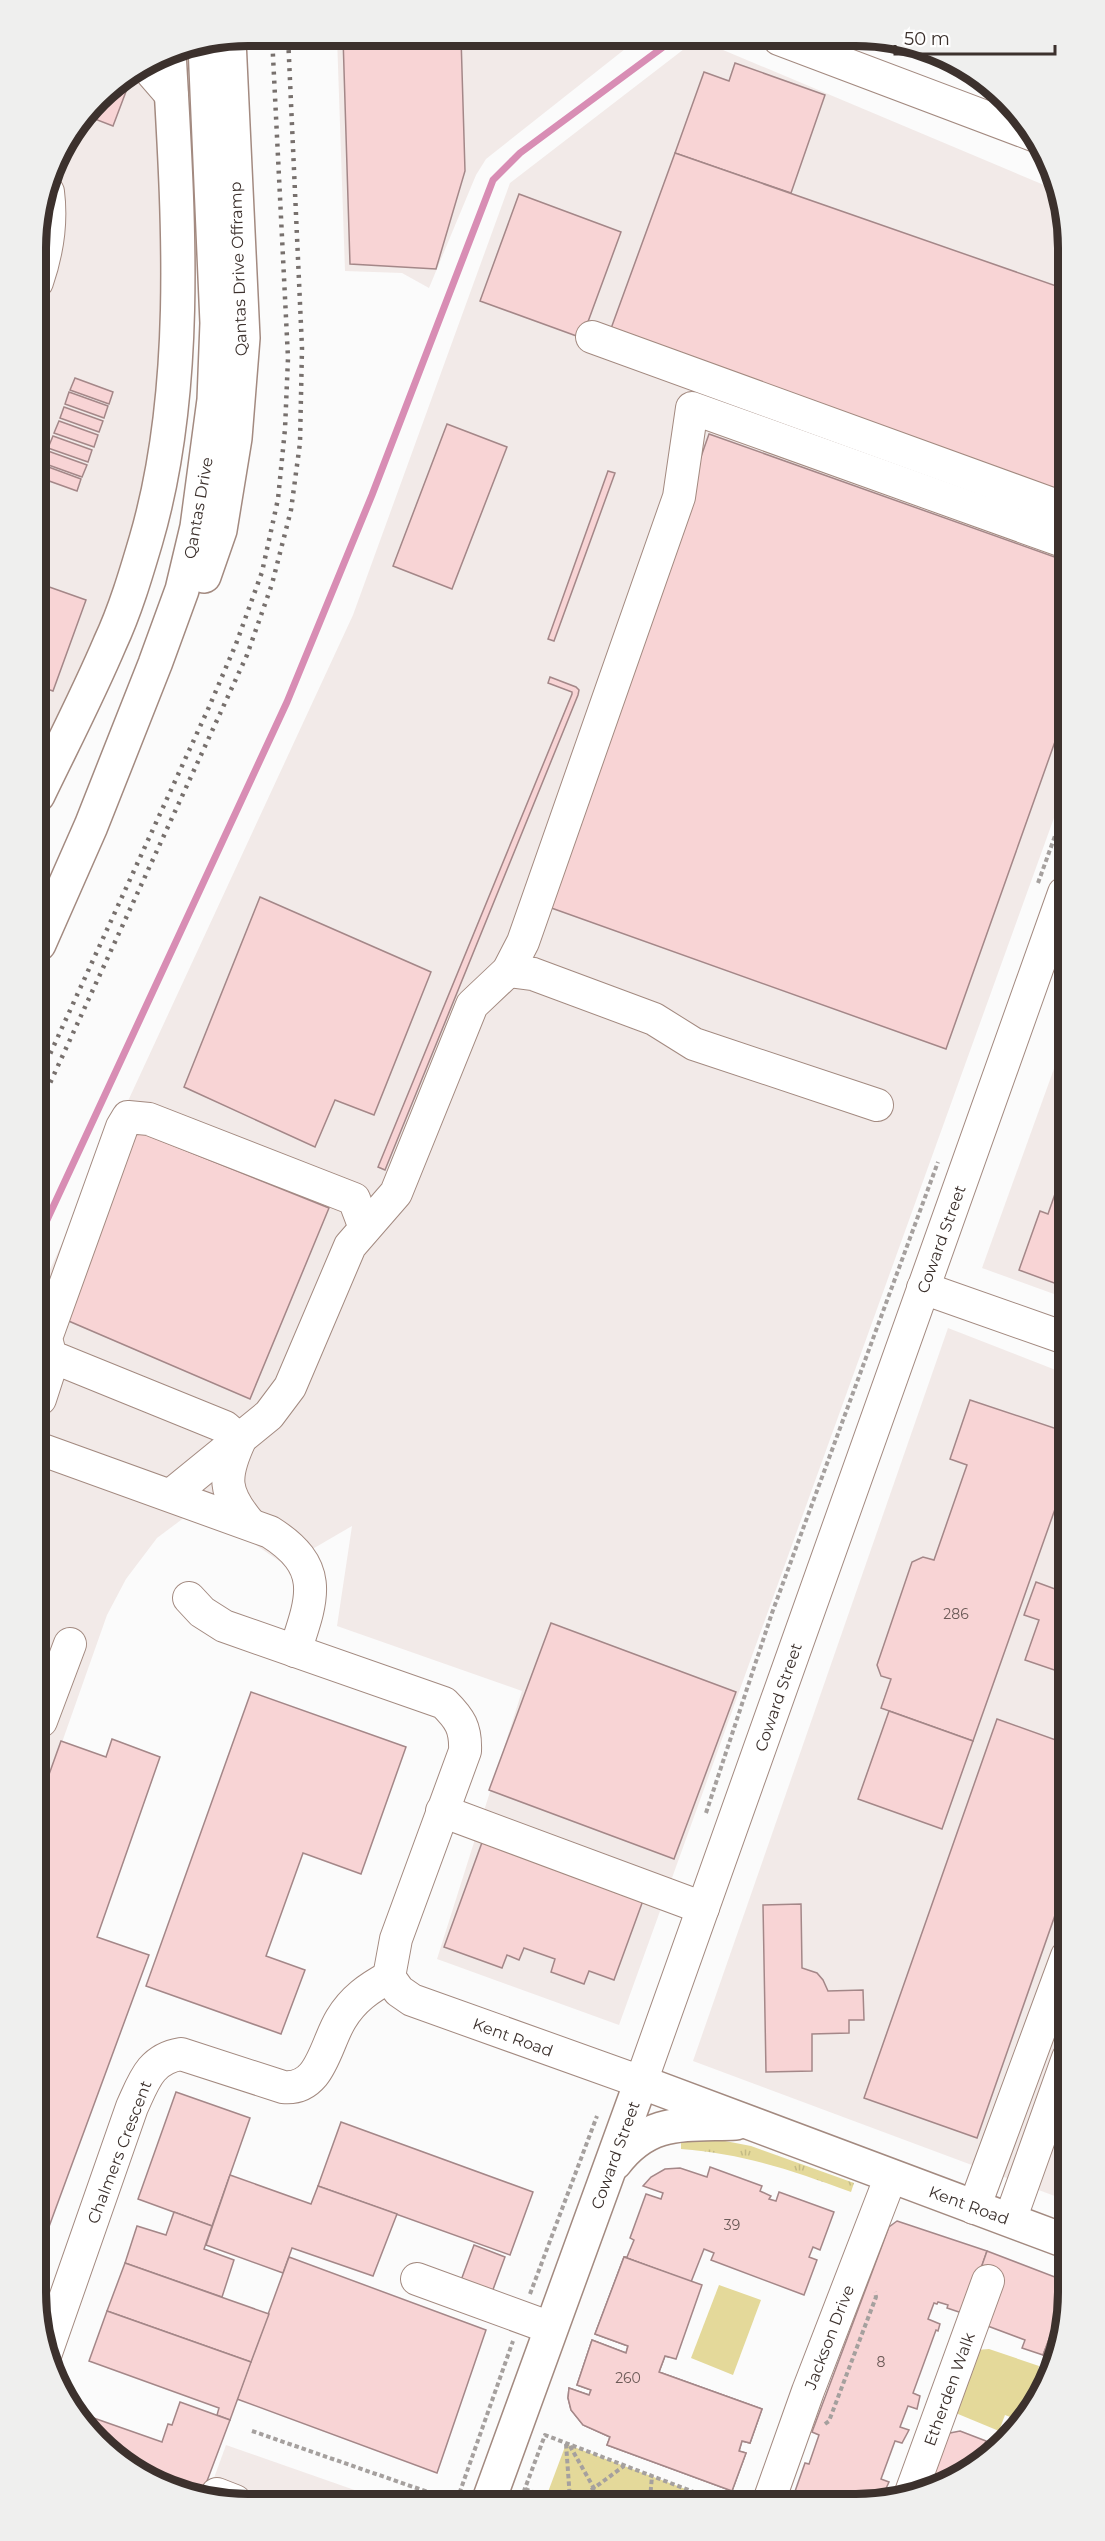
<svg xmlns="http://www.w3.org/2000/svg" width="1105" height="2541" font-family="Montserrat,sans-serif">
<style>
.built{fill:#f2eae8}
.grass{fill:url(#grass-tufts)}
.green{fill:#e4d99a}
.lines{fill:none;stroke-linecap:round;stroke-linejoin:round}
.stream{stroke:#d88db4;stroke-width:7}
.building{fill:#f8d4d5;stroke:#a48788;stroke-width:1.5}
.minor-casing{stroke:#a38a80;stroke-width:34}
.major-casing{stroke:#a38a80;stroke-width:36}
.highway-casing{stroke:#a38a80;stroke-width:36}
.path{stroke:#a5a09e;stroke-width:4;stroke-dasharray:4.5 3;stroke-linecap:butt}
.minor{stroke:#fff;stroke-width:32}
.major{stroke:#fff;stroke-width:33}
.highway{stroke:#fff;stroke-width:33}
.rail{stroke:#77706d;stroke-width:4.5;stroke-dasharray:3 6;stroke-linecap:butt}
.labels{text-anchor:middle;stroke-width:5;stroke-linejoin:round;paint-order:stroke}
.number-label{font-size:14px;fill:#6b5a57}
.street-label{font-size:16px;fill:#3c312d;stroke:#fff}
.rim{fill:none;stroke:#3c312d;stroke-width:8}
</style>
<defs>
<pattern id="grass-tufts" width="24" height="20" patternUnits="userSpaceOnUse" patternTransform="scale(1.5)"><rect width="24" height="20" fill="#e4d99a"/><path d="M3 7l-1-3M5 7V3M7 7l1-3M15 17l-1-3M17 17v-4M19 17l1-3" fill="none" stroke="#c4bb85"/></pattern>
</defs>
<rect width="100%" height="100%" fill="#fbfbfb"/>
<!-- built -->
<g class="built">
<polygon points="337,37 639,38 486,159 476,175 429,288 402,273 345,271"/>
<polygon points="697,39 1044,185 1062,216 1064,790 619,2025 437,1959 522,1691 337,1626 352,1526 285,1565 244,1537 185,1517 157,1538 126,1579 107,1615 42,1799 40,1291 353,615 510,183"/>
<polygon points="875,40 897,40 988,85"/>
<polygon points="135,73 154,98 165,242 162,375 144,494 100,629 38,763 36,235 58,154 108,89"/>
<polygon points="1064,1041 1065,1298 982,1268"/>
<polygon points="948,1328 1066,1374 1068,2201 693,2061"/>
<polygon points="226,2445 383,2500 208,2501 206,2500"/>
</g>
<!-- grass -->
<path class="grass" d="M681,2137L720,2140L751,2146L854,2183L851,2192C791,2170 745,2154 681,2149Z"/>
<!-- green -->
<g class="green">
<polygon points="719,2285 761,2300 733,2375 691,2358"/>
<polygon points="989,2349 1039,2366 1038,2370 1050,2375 1025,2422 1019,2428 1018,2420 1005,2415 999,2431 958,2414 953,2397 976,2350"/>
<polygon points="566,2444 712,2499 569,2499 548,2492"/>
</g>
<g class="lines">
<!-- stream -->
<polyline class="stream" points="40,1235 287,702 372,495 493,180 520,153 674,39"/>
</g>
<!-- building -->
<g class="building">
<polygon points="343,37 461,37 465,171 436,269 350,264"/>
<polygon points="735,63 825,95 791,193 675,153 704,72 729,81"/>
<polygon points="125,79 130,81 113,126 87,116 108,89"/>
<polygon points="675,153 1062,288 1063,500 609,334"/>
<polygon points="519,194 621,232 582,338 480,301"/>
<polygon points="75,378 113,392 109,404 70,390"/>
<polygon points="69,392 108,406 104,418 65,404"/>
<polygon points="64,407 103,421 99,432 60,418"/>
<polygon points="59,421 98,435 94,447 54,433"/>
<polygon points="447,424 507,447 452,589 393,566"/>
<polygon points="709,434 1063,560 1063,719 946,1049 543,905"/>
<polygon points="53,436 92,450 88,462 48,448"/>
<polygon points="48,451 87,465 82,477 43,463"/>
<polygon points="43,465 81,479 77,491 38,477"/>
<polygon points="608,471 615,473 554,641 548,639"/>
<polygon points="38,583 86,600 53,691 38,686"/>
<polygon points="550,677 576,687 579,690 578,695 385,1170 378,1167 572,694 572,692 548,683"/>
<polygon points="260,897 431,972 374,1115 335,1100 315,1147 184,1087"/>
<polygon points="135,1130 329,1208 250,1399 57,1316"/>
<polygon points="1063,1171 1065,1172 1065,1287 1019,1270 1040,1211 1048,1214"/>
<polygon points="970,1400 1066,1432 1066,1478 973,1741 881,1708 891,1679 881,1676 877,1665 912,1562 923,1557 934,1560 967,1465 950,1459"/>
<polygon points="1036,1582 1066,1593 1066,1674 1025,1660 1039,1620 1024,1615"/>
<polygon points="551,1623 736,1692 674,1859 489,1790"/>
<polygon points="251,1692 406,1747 361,1874 303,1853 266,1956 305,1970 281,2034 146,1986"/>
<polygon points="889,1711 973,1741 942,1829 858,1799"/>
<polygon points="997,1719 1067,1744 1067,1881 977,2138 864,2098"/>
<polygon points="112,1739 160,1757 97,1937 149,1955 43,2243 42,1794 61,1741 106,1757"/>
<polygon points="484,1837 645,1895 614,1980 589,1971 584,1984 551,1972 555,1959 524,1948 519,1960 507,1955 502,1968 444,1947"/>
<polygon points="801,1904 802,1968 817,1973 823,1980 828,1991 863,1990 864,2020 849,2020 849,2033 812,2034 812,2071 766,2072 763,1905"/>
<polygon points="176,2092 250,2118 212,2226 138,2199"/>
<polygon points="1068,2120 1068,2157 1056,2153"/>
<polygon points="341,2122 533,2192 510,2255 318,2186"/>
<polygon points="710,2167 762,2186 760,2191 771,2196 769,2199 776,2201 779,2192 834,2212 820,2250 813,2247 809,2257 817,2260 804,2295 711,2260 714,2253 704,2249 691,2282 624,2257 627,2257 634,2240 630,2238 646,2194 661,2199 663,2193 643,2186 651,2177 665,2169 680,2168 707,2177"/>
<polygon points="230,2175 311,2204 318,2186 397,2214 373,2276 292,2248 283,2273 206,2245"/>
<polygon points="174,2212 212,2226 204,2249 234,2260 222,2297 125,2263 137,2226 166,2235"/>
<polygon points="897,2221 987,2251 965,2314 947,2308 948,2305 938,2302 937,2304 934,2303 928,2319 940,2324 938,2331 936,2330 913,2393 920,2396 917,2409 908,2406 900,2427 909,2430 902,2443 895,2441 881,2479 889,2482 883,2495 876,2492 874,2498 793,2497 805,2463 809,2464 819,2435 812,2432 889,2227"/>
<polygon points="474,2245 505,2257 491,2295 460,2283"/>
<polygon points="987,2251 1068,2282 1069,2287 1043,2355 1022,2348 1025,2340 985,2325 965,2314"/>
<polygon points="289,2257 486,2330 437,2473 237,2399"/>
<polygon points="624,2257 691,2282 689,2287 694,2289 669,2357 665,2356 659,2372 762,2409 750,2443 742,2441 739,2451 746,2453 732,2491 607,2445 610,2437 583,2425 571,2410 568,2398 569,2388 589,2395 591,2390 577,2385 592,2340 626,2353 628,2346 595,2334"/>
<polygon points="624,2257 702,2285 676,2359 665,2356 659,2372 762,2409 750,2443 742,2441 739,2451 746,2453 732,2491 607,2445 610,2437 583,2425 571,2410 568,2398 569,2388 589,2395 591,2390 577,2385 592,2340 626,2353 628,2346 595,2334"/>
<polygon points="125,2263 269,2314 251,2362 107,2311"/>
<polygon points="1069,2287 1069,2306 1058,2360 1043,2355"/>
<polygon points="107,2311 251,2362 230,2420 217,2415 219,2408 89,2361"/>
<polygon points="180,2402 230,2420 201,2497 108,2452 85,2425 88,2416 162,2442 168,2424 172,2425"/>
<polygon points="960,2431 986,2441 981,2454 989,2455 975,2469 929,2490 946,2437 950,2433"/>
</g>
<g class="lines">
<!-- minor casing -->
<g class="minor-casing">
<g id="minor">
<polyline points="779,39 1036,136"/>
<polyline points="146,66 172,96"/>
<path d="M37,282C47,253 52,223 48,192"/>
<polyline points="592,337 1063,508"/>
<polyline points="508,971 533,974 654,1019 694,1044 877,1105"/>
<polyline points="923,1288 1065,1338"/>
<polyline points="52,1362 46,1338 122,1127 128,1117 149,1119 354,1199 365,1228"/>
<path d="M40,1399L52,1362L60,1360L225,1427L240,1440C223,1477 223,1492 250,1524"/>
<path d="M40,1449L270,1532C325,1567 313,1597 295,1651"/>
<polyline points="171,1495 269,1415 290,1387 350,1246 396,1193 472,1005 508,971 523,942 679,497 692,408 1063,541"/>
<path d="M189,1598L202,1612L224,1626L444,1703C460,1719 466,1728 465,1751L396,1939L389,1977L399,1991L412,2000L641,2082L1064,893"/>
<polyline points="41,1721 70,1644"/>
<polyline points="442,1811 703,1908"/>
<polyline points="974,2208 1067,1956"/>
<polyline points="1010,2220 1068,2058"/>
<polyline points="417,2279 551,2328"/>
<path d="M46,2353L132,2107C144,2081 150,2059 181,2054L283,2087C321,2091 325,2045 341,2019C353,1999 369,1988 389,1977"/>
<polyline points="770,2498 808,2391 891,2176"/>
<polyline points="909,2498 988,2281"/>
<polyline points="214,2501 217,2494 235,2501"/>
</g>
</g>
<!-- major casing -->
<g class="major-casing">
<g id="major">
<path d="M615,2163C649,2118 685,2125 736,2123"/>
<polyline points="489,2500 641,2082 1068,2242"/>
</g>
</g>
<!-- highway casing -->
<g class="highway-casing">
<g id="highway">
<polyline points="204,576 220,530 235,438 243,338 229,40"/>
<path d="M38,795C62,745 88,695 110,643C125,611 136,574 146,540C191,386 178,210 169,52"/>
<polyline points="39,944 91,826 155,664 182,590 197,527 214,400 217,323 205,45"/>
</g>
</g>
<!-- path -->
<g class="path">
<polyline points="1038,883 1064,811"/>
<polyline points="706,1813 772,1613 938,1162"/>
<polyline points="530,2294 597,2116"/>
<polyline points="825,2424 829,2421 876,2297 875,2292"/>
<polyline points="252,2431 451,2500"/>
<polyline points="566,2444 570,2499"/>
<polyline points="570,2446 600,2499"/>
<polyline points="525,2489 552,2499"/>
<polyline points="521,2499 545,2435 712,2499"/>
<polyline points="579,2499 624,2466"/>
<polyline points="650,2499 652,2476"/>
<polyline points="457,2500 513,2341"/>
</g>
<!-- minor -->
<use href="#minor" class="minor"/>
<!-- major -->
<use href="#major" class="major"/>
<!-- highway -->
<use href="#highway" class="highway"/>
<!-- rail -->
<g class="rail">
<polyline points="39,1078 209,707 236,644 262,572 278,499 285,429 288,358 272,36"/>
<polyline points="39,1107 247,655 272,584 291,510 300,443 302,348 288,36"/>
</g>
</g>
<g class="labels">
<!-- number labels -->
<g class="number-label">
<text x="956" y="1619">286</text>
<text x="732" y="2230">39</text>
<text x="881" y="2367">8</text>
<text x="628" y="2383">260</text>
</g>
<!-- street labels -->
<g class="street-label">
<text transform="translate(238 269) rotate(-92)" y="6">Qantas Drive Offramp</text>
<text transform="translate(198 508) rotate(-80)" y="6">Qantas Drive</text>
<text transform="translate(941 1239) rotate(-70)" y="6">Coward Street</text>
<text transform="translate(778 1697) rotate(-71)" y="6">Coward Street</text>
<text transform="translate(513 2037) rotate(20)" y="6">Kent Road</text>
<text transform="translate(119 2152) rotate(-69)" y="6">Chalmers Crescent</text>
<text transform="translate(615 2155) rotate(-70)" y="6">Coward Street</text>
<text transform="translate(969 2205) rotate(20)" y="6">Kent Road</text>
<text transform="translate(829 2337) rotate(-69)" y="6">Jackson Drive</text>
<text transform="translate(949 2389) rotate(-70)" y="6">Etherden Walk</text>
</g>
</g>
<!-- crop -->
<path d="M0 0H1105V2541H0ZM248 46H856A202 202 0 0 1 1058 248V2292A202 202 0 0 1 856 2494H248A202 202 0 0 1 46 2292V248A202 202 0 0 1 248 46Z" fill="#efefee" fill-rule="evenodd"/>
<path class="rim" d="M248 46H856A202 202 0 0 1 1058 248V2292A202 202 0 0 1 856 2494H248A202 202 0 0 1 46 2292V248A202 202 0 0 1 248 46Z"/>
<!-- scale -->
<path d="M895 45v9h160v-9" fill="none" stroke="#3c312d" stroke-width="3"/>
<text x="904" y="45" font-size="18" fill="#3c312d" stroke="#ffffff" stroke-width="4.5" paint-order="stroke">50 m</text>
</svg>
